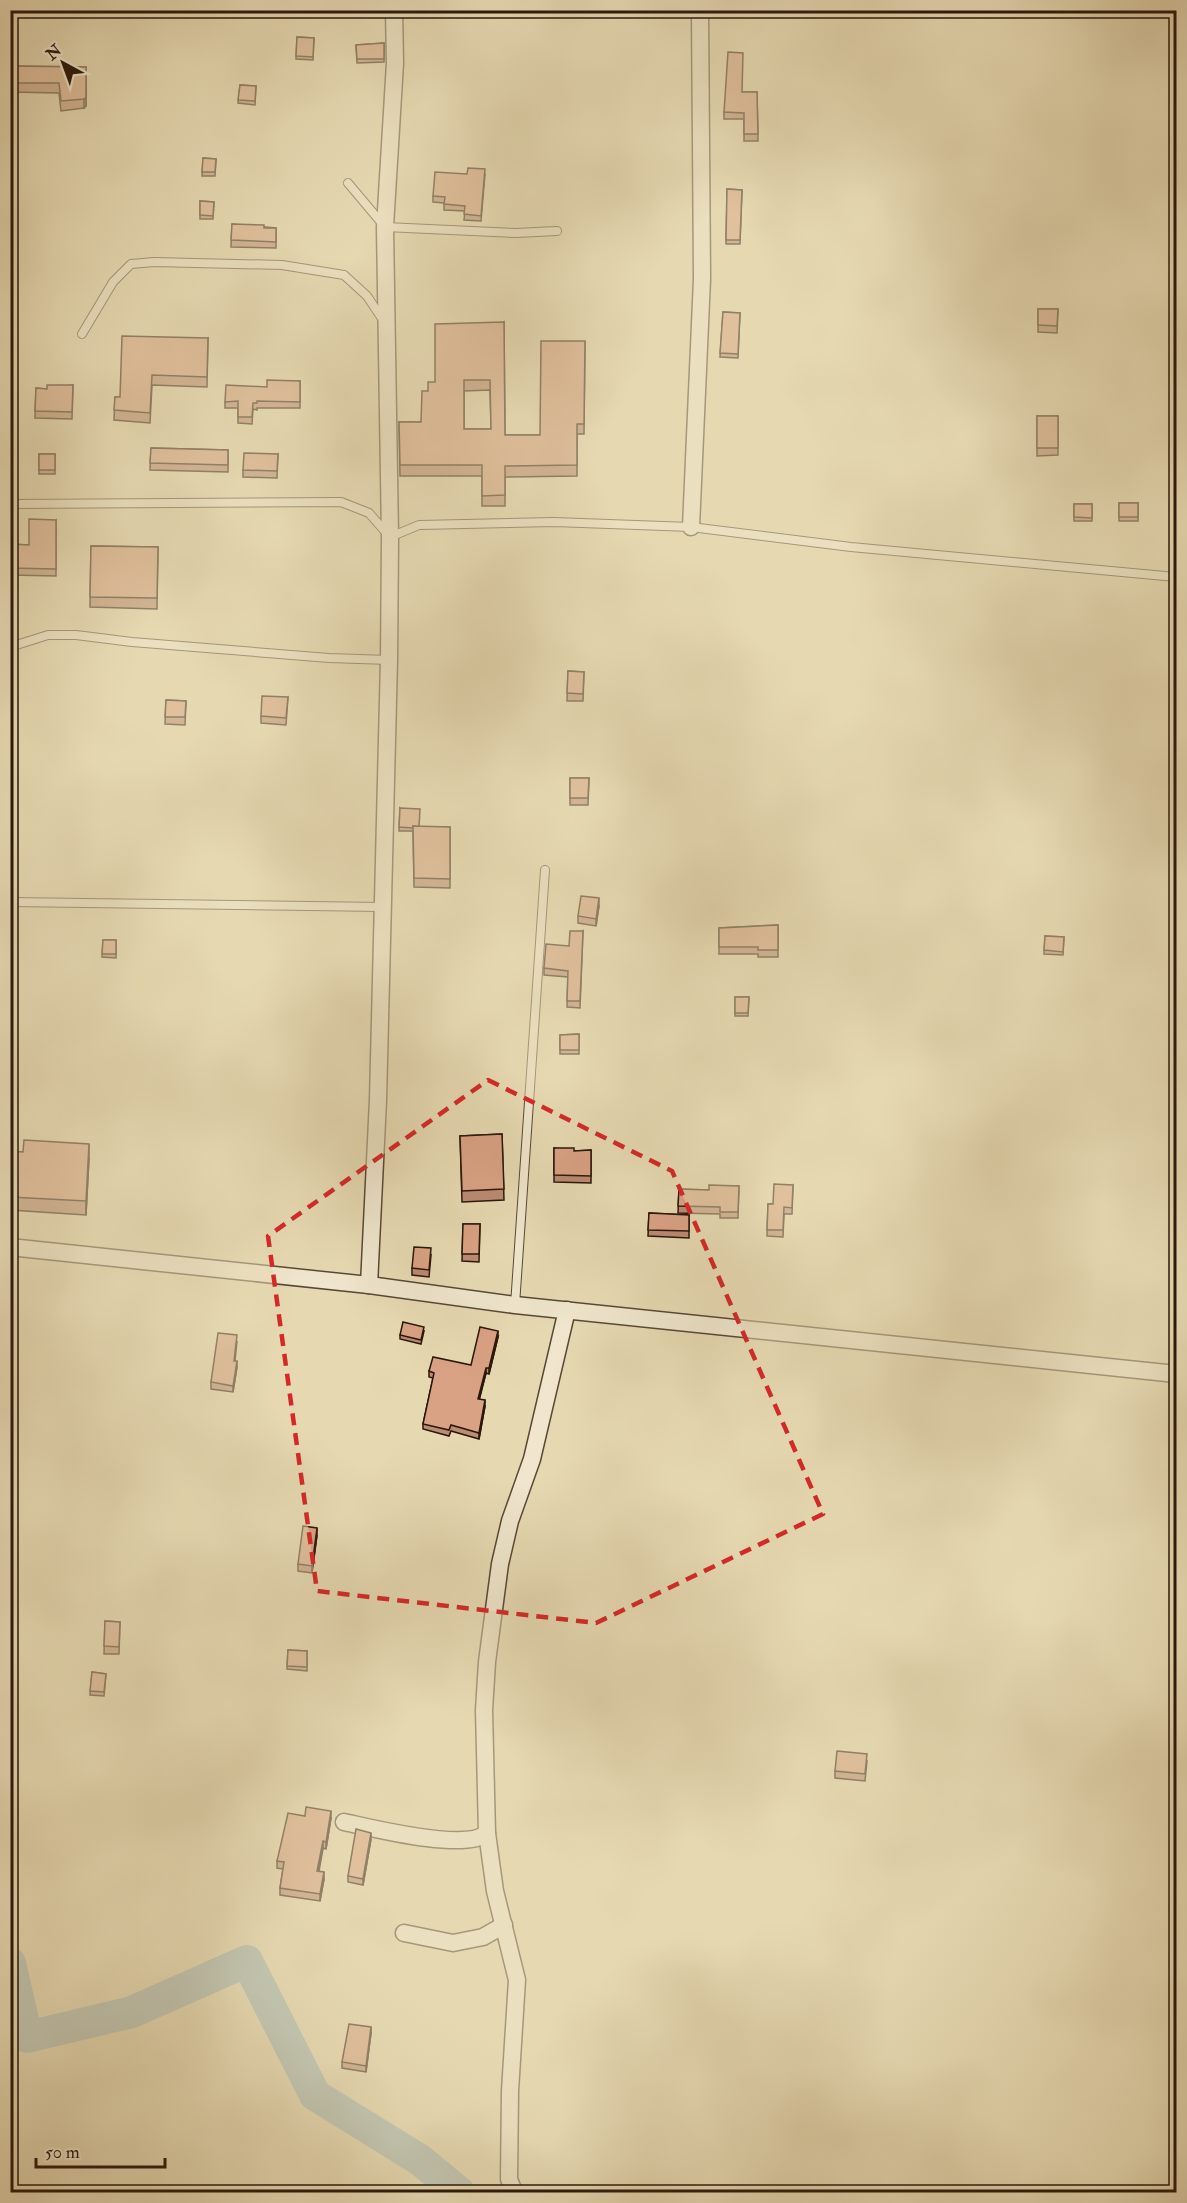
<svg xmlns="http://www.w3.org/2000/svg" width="1187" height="2203" font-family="'IM FELL Double Pica',serif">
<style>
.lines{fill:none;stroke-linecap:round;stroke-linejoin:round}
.river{stroke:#9db7b9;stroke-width:32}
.service-casing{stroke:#594835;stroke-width:10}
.minor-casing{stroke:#594835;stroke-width:19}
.service{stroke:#efe6cd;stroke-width:8}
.minor{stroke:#efe6cd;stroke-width:16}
.wall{fill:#bb8b72;stroke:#2a170b;stroke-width:1.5;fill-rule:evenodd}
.shaded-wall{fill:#98715c;stroke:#2a170b;stroke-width:1.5}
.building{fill:#d9a284;stroke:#2a170b;stroke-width:1.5;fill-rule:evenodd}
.marked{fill:none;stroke:#d62828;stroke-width:4.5;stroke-dasharray:12 8;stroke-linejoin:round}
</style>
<rect width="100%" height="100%" fill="#e6d9b2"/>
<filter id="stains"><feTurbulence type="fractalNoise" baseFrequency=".00333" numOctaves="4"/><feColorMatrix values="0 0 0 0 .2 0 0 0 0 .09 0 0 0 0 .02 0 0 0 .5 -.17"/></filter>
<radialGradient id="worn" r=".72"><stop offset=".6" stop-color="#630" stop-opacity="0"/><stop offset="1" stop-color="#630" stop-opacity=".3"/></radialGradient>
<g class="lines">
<!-- river -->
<polyline class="river" points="10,1963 27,2037 132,2012 247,1961 315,2095 420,2160 459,2192"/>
<!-- service casing -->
<g class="service-casing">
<g id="service">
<polyline points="348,183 385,227 516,233 557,231"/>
<polyline points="82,334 113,282 131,264 154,262 282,265 344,275 367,296 383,320"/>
<polyline points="10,504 341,502 369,513 390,537 419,525 554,522 691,527 851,547 1176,577"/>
<polyline points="10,647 48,635 76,635 132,642 329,658 389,660"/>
<polyline points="10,902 383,907"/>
<polyline points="515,1305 545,870"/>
</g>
</g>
<!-- minor casing -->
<g class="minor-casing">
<g id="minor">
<polyline points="691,527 702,279 700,10"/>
<polyline points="10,1247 369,1285 515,1305 1176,1374"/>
<polyline points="369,1285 378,1100 389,660 390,537 385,227 395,63 394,10"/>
<path d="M344,1822C372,1828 466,1852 487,1833L484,1710L487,1662L500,1564L510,1521L532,1459L567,1310"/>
<polyline points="487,1833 495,1891 517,1980 510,2091 509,2179 514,2192"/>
<polyline points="404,1933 453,1943 483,1937 504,1925"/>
</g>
</g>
<!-- service -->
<use href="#service" class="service"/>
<!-- minor -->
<use href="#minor" class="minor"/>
</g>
<!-- wall -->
<g class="wall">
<polygon points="297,37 314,38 313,60 296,59"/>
<polygon points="384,43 384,62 357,63 356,45"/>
<polygon points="10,66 86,67 86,106 84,108 61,111 59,93 10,92"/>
<polygon points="240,85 256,86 255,105 238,103"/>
<polygon points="742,92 757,92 758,141 744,141 744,119 724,119 724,112"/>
<polygon points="203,158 216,159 215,176 202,176"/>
<polygon points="467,174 485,174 481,221 464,220 465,211 444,210 444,203 433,202 433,196"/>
<polygon points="727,189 742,190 740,244 726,244"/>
<polygon points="200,201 214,202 213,219 200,219"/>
<polygon points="232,224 276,228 276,248 231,247"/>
<polygon points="1038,309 1058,309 1057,333 1038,332"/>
<polygon points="723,312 740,313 738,358 720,357"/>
<path d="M504,322L505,435H540L585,341L584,434H577V476L505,477V506H482V476H400L399,422H421L428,391L435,382ZM490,390L491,429H464V391Z"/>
<polygon points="208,338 207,387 152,385 150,423 114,420 115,397 120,397"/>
<polygon points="300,381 300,408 257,408 257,410 253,409 252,424 238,423 238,408 225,408 225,402 267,387"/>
<polygon points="73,385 72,419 35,418 36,388 47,389"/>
<polygon points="1037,416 1058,416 1058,455 1037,456"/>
<polygon points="151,448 228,450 228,472 150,470"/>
<rect x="39" y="454" width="16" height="20"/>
<polygon points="278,454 277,478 243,477 243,470"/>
<rect x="1119" y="503" width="19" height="18"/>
<rect x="1074" y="504" width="18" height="17"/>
<polygon points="56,520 56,576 10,575 10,544 29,545"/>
<polygon points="91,546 158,547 157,609 90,607"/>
<polygon points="568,671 584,672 583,701 567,701"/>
<polygon points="288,697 286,725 261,723 261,716"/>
<polygon points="166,700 186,701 185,725 165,724"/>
<polygon points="570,778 589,778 588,805 570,805"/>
<polygon points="400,808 419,827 450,827 450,888 414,887 413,831 399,831"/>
<polygon points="599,906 596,926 578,923 578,916"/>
<polygon points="778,925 778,957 758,957 758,954 719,954 719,928"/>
<polygon points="583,931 580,1008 567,1007 568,977 544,975 544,968 569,946"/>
<polygon points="1045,936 1064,937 1063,955 1044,954"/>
<polygon points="103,940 116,940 116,958 102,957"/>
<polygon points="735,997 749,997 748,1016 735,1016"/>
<polygon points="579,1034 579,1054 560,1054 560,1035"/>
<polygon points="502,1134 504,1200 462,1202 460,1136"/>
<polygon points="554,1148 574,1151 591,1150 591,1183 554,1182"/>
<polygon points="10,1151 89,1158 86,1215 10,1210"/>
<polygon points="793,1185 792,1214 784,1214 783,1237 767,1236 768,1204 773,1204"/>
<polygon points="739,1186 738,1218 720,1218 720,1214 678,1213 679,1189 709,1190"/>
<polygon points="649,1213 689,1215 689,1238 648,1236"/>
<polygon points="463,1224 480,1224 479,1262 462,1261"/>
<polygon points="431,1255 429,1277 412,1275 412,1268"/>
<polygon points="424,1331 421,1344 400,1339 400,1335"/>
<polygon points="498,1337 489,1374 486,1373 479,1399 485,1406 479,1439 451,1431 449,1436 423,1429 423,1424 433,1378 429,1377 429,1371 471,1365"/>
<polygon points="237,1341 235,1361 237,1367 233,1392 211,1389 211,1382"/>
<polygon points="317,1535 312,1573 298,1571 298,1564"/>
<polygon points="105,1621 120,1622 119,1654 104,1654"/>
<polygon points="288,1650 307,1651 307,1671 287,1669"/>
<polygon points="92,1672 106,1674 104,1696 90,1695"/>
<polygon points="867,1761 865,1781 835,1778 835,1771"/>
<polygon points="305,1816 331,1818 326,1849 323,1848 319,1871 324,1879 320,1901 280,1895 280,1888 283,1869 277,1868 277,1861"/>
<polygon points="371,1839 363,1885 348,1882 348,1876"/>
<polygon points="371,2033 366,2072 342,2068 342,2062"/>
</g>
<!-- shaded-wall -->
<g class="shaded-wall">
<polygon points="86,76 86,106 84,108 84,99"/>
<polygon points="599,898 599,906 596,926 596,919"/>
<polygon points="89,1144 89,1158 86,1215 86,1201"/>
<polygon points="498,1331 498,1337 489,1374 489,1368"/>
<polygon points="237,1361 237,1367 233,1392 233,1386"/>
<polygon points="486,1368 486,1373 478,1405 478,1399"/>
<polygon points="485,1400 485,1406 479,1439 479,1433"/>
<polygon points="317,1528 317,1535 312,1573 312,1566"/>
<polygon points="331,1811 331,1818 326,1849 326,1842"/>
<polygon points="371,1833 371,1839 363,1885 363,1879"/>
<polygon points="323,1841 323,1848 317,1877 317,1871"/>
<polygon points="324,1872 324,1879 320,1901 320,1894"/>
<polygon points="371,2027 371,2033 366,2072 366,2066"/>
</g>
<!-- building -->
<g class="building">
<polygon points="297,37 314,38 313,57 296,56"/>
<polygon points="384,43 384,59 357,59 356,45"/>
<polygon points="728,52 743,53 742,92 757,92 758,134 744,134 744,113 724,112"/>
<polygon points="10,66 86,67 86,97 84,99 61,101 59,83 10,83"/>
<polygon points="240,85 256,86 255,101 238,100"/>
<polygon points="203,158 216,159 215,172 202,172"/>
<polygon points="468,168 485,169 481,216 464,214 465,206 444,204 445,197 433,196 435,172 467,174"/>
<polygon points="727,189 742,190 740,240 726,240"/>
<polygon points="200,201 214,202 213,216 200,215"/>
<polygon points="232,224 264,225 264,228 276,228 276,242 231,240"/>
<polygon points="1038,309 1058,309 1057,326 1038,325"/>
<polygon points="723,312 740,313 738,354 720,353"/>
<path d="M504,322L505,435H540L541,341H585L584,424H577V465L505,466V495L482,496V465H400L399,422H421L422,391H428V382H435V324ZM464,380H490L491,429H464Z"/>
<polygon points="122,336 208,338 207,377 152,375 150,413 114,410 115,397 120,397"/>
<polygon points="267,380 300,381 300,402 257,401 257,403 253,403 252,417 238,417 238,401 225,402 226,385 267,387"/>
<polygon points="47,385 73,385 72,412 35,411 36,388 47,389"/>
<rect x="1037" y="416" width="21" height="32"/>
<polygon points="151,448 228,450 228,465 150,463"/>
<polygon points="244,453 278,454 277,471 243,470"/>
<rect x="39" y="454" width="16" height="16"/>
<rect x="1119" y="503" width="19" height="14"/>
<polygon points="1074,504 1092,504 1092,518 1074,517"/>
<polygon points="29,519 56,520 56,569 10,568 10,544 29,545"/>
<polygon points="91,546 158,547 157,598 90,597"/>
<polygon points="568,671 584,672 583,694 567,693"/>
<polygon points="262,696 288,697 286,718 261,716"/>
<polygon points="166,700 186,701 185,717 165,717"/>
<polygon points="570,778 589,778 588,798 570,798"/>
<polygon points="400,808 420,809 419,827 413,826 413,828 399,827"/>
<polygon points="413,826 450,827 450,879 414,878"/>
<polygon points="581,896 599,898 596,919 578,916"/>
<polygon points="778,925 778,950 758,950 758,947 719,947 719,928"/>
<polygon points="570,931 583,931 580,1001 567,1001 568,971 544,968 546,944 569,946"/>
<polygon points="1045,936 1064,937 1063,952 1044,950"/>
<polygon points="103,940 116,940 116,954 102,954"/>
<polygon points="735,997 749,997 748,1013 735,1013"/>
<polygon points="579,1034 579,1050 560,1050 560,1035"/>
<polygon points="502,1134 504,1189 462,1191 460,1136"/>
<polygon points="24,1140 89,1144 86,1201 10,1197 10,1151 23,1152"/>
<polygon points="554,1148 574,1148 574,1151 591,1150 591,1176 554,1175"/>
<polygon points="774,1184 793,1185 792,1208 784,1207 783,1230 767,1230 768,1204 773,1204"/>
<polygon points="709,1185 739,1186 738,1212 720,1212 720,1207 678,1206 679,1189 709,1190"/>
<polygon points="649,1213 689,1215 689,1231 648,1230"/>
<polygon points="463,1224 480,1224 479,1254 462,1254"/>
<polygon points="414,1247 431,1248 429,1270 412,1268"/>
<polygon points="403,1322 424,1327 421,1340 400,1335"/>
<polygon points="480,1327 498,1331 489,1368 486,1368 478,1399 485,1400 479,1433 451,1425 449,1430 423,1424 434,1373 429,1371 433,1357 471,1365"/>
<polygon points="218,1333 237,1335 234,1361 237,1361 233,1386 211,1382"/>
<polygon points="303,1526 317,1528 312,1566 298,1564"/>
<polygon points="105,1621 120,1622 119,1647 104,1646"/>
<polygon points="288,1650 307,1651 307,1667 287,1666"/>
<polygon points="92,1672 106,1674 104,1692 90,1691"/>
<polygon points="837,1751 867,1754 865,1774 835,1771"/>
<polygon points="306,1807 331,1811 326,1842 323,1841 317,1871 324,1872 320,1894 280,1888 284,1862 277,1861 288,1813 305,1816"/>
<polygon points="356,1829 371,1833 363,1879 348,1876"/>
<polygon points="349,2024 371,2027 366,2066 342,2062"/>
</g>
<!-- marked area -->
<path d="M0 0H1187V2203H0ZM488,1080L672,1171L823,1514L596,1623L317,1591L268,1236Z" fill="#e6d9b2" fill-opacity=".55" fill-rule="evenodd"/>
<path class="marked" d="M488,1080L672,1171L823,1514L596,1623L317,1591L268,1236Z"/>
<!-- margin -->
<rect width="1187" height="2203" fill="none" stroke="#e6d9b2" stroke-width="36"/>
<rect x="12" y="12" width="1163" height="2179" fill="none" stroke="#2a170b" stroke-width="3"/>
<rect x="18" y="18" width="1151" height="2167" fill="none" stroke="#2a170b" stroke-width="1.5"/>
<!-- north arrow -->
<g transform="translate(63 63) rotate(319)" stroke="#efe6cd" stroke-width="4.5" paint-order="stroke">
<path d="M0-4.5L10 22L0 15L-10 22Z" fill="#2a170b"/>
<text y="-9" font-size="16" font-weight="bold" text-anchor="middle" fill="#2a170b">N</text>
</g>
<!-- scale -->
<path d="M36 2158v9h129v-9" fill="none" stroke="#2a170b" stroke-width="3"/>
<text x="45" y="2158" font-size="18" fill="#2a170b" stroke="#efe6cd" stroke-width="4.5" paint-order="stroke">50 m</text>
<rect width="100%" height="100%" filter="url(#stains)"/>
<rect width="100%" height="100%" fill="url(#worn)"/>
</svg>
